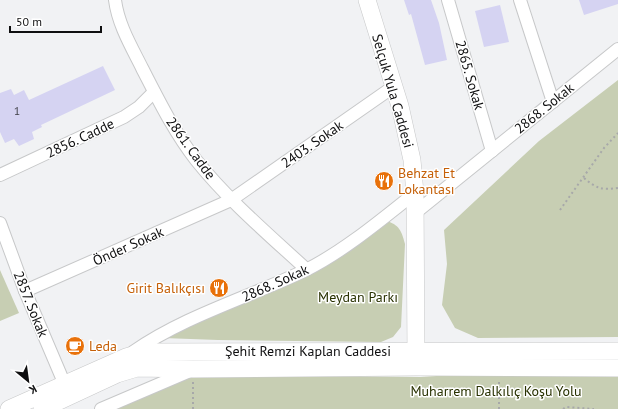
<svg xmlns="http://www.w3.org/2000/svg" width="618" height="409" font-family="'PT Sans',sans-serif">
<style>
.green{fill:#c7ceb3}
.building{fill:#d5d3f2}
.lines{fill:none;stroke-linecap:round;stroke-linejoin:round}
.street-casing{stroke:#c7c8c9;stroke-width:14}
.secondary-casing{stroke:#c7c8c9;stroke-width:18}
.path{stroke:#a7a8a9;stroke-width:2;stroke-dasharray:2 3;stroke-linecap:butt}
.street{stroke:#fff;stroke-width:12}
.secondary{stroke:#fff;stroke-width:17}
.labels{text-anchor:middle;stroke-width:3;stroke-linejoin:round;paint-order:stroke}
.number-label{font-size:12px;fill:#404048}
.street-label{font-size:14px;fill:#0f0f10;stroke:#fff}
.food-label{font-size:14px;fill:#c56008;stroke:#fff;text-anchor:start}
.park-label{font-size:14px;fill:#283100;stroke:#fff}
</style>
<rect width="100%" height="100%" fill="#f1f2f4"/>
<!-- green -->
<g class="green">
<polygon points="618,80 618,337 478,338 455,328 442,305 447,264 444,230 539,141"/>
<path d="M383,220C398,224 401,228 405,244L401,327L393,337L381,342L218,340L163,338L266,291Z"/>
<polygon points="0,270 19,313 0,321"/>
<polygon points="499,372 618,374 618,409 112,409 188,377 196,375 421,377"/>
</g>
<!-- building -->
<g class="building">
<polygon points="404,0 431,0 439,23 447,60 425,65 411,14 409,15"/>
<polygon points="579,0 618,0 618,4 584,15"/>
<polygon points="500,5 509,42 484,47 475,11"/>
<polygon points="103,66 115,90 41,125 42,127 32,132 34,139 19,146 14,139 5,143 0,132 0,93 11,89 14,95 24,90 29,100"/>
</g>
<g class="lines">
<!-- street casing -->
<g class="street-casing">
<g id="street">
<path d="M115,0C118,24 131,46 142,68C158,99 174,132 196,160C228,200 268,234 306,269"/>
<polyline points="448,0 492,151"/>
<polyline points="520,0 553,102"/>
<polyline points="0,175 124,117 139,107 154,92"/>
<polyline points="415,213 618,49"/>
<polyline points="0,223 25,291 65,385"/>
<polyline points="25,291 231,200 393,87"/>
<path d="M133,352C184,316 250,297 306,270C344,251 381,220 415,193"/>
<polyline points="101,409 190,371"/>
</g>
</g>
<!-- secondary casing -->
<g class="secondary-casing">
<g id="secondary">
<polyline points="367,0 400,106 412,160 415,193 416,361"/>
<polyline points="9,409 126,357 144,352 618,351"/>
<polyline points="42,409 117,374 137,368 193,369 416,367 618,368"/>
</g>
</g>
<!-- path -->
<g class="path">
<path d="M584,178C597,189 602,190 618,188"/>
<polyline points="560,210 604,148 618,133"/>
<polyline points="193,382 193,409"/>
<polyline points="499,409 499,382"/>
<polyline points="563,409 566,407 594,409"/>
</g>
<!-- street -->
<use href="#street" class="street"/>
<!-- secondary -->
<use href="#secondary" class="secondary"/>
</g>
<!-- icons -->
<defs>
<g id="restaurant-disc" transform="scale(1)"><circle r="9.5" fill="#e8710a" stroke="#fff"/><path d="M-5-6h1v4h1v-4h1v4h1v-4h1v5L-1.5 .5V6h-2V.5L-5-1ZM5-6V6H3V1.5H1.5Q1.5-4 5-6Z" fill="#fff"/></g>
<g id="cafe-disc" transform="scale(1)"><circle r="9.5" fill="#e8710a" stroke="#fff"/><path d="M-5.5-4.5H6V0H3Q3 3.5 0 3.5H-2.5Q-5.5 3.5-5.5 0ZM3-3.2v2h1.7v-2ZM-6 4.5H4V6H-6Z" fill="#fff"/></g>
</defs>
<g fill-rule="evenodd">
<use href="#restaurant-disc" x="384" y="181"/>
<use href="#restaurant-disc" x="219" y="288"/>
<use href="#cafe-disc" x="75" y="346"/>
</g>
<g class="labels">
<!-- number labels -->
<g class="number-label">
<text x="17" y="115">1</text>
</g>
<!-- street labels -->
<g class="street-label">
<text transform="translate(470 75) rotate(74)" y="5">2865. Sokak</text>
<text transform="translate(393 91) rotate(74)" y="5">Selçuk Yula Caddesi</text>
<text transform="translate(544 108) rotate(-39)" y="5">2868. Sokak</text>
<text transform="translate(80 138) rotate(-25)" y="5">2856. Cadde</text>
<text transform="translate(312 144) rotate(-35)" y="5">2403. Sokak</text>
<text transform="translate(191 148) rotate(54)" y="5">2861. Cadde</text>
<text transform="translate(128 246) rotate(-24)" y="5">Önder Sokak</text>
<text transform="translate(275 283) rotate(-24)" y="5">2868. Sokak</text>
<text transform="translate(31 304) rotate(68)" y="5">2857. Sokak</text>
<text x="308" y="356">Şehit Remzi Kaplan Caddesi</text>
</g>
<!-- food labels -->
<g class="food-label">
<text x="398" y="178">Behzat Et<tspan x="398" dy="16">Lokantası</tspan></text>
<text x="205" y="293" text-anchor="end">Girit Balıkçısı</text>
<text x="89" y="351">Leda</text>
</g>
<!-- park labels -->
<g class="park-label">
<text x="358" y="302">Meydan Parkı</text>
<text x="496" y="396">Muharrem Dalkılıç Koşu Yolu</text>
</g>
</g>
<!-- north arrow -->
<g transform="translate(28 381) rotate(151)" stroke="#ffffff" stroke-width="3" paint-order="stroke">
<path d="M0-3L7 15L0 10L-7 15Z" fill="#0f0f10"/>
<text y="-6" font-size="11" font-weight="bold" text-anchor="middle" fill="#0f0f10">K</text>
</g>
<!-- scale -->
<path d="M10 26v6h91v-6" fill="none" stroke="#0f0f10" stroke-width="2"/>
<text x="16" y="26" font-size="12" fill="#0f0f10" stroke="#ffffff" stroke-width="3" paint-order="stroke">50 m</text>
</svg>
